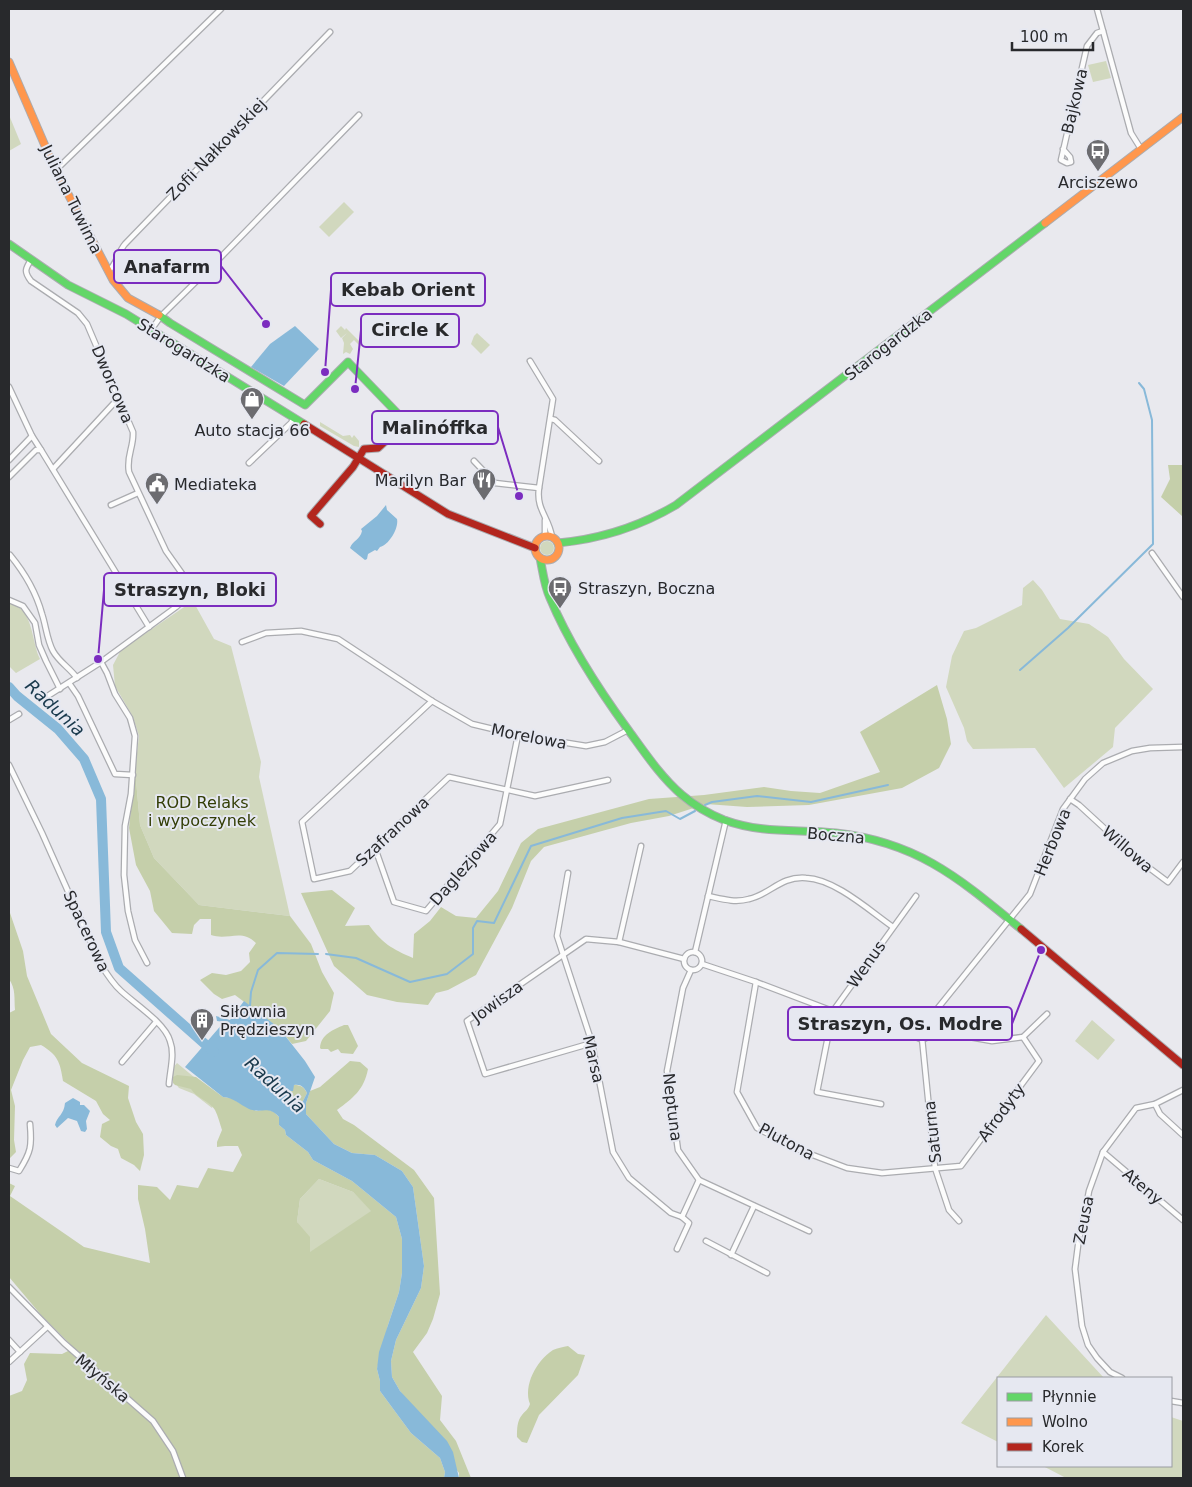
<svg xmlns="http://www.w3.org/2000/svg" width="1192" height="1487" font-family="'DejaVu Sans',sans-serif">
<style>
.green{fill:#d1d8be}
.forest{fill:#c5cfaa;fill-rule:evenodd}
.water{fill:#88b9d9;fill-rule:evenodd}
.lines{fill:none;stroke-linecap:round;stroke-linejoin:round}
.stream{stroke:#88b9d9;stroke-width:2}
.river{stroke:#88b9d9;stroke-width:10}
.street-casing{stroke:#abacb0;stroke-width:7}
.fast-casing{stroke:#abacb0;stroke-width:9}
.slow-casing{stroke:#abacb0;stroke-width:9}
.jam-casing{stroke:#abacb0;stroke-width:9}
.street{stroke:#fcfcfc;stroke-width:4.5}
.fast{stroke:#63d668;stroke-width:7}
.slow{stroke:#ff974d;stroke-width:7}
.jam{stroke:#b3261e;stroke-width:7}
.labels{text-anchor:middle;stroke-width:4;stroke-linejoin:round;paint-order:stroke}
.street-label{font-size:16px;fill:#28292c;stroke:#e6e8f1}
.poi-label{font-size:16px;fill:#28292c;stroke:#e6e8f1;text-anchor:start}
.park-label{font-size:16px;fill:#333e06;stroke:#e6e8f1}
.water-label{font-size:18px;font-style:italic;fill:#19394c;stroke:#e6e8f1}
.leader{fill:none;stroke:#7b2cbf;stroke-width:2}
.callout-dot{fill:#7b2cbf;stroke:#e6e8f1;stroke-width:2}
.callout{fill:#e6e8f1;stroke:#7b2cbf;stroke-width:2}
.callout-label{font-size:18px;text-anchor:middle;font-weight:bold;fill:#28292c}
</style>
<rect width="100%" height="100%" fill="#e9e9ee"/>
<!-- green -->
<g class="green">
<polygon points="1106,61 1111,78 1093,82 1088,65"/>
<polygon points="9,115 21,144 9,151"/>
<polygon points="344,202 354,212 329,237 319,227"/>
<polygon points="341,326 345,330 346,328 363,345 360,346 354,340 350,344 353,349 350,354 346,352 343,354 344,343 342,338 347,333 341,338 336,331"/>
<polygon points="477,333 490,345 481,354 471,344 474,336"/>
<polygon points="320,422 343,436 350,435 352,438 354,435 359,441 359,447 354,446 320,426"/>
<circle cx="547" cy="548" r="7"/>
<polygon points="1033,580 1042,590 1060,619 1089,624 1108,637 1124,659 1153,689 1115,728 1113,747 1064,788 1035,748 973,749 967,741 964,728 946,687 952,656 964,631 976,628 1022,605 1023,588"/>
<polygon points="193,601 214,639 231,646 261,762 259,777 290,916 199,905 154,858 140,825 135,769 139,736 133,717 115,686 113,665 121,650"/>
<path d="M9,603C34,608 31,641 40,659L16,673L9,666Z"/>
<polygon points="1092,1020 1115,1040 1098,1060 1075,1041"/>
<polygon points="177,1063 217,1096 212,1108 194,1094 179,1088 172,1079 172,1069"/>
<polygon points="319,1179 353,1192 372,1211 310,1253 297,1222 300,1199"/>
<polygon points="1046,1315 1104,1378 998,1378 998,1442 961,1423"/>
<polygon points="1171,1417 1183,1421 1183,1478 1066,1478 1043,1466 1171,1466"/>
</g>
<!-- forest -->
<g class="forest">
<polygon points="1168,465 1183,465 1182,516 1161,497 1170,479"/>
<path d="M937,685L947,719L951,744L939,768L902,788L809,805L747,807L706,804L669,816L631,823L544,847L531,861L512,908L476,975L448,990L436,993L428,1005L397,1002L367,995L334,966L301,893L332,890L355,908L345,926L369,925C382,943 392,949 413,958L414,934L430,921L441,907L456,916L476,918L498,891L521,843L538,829L649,799L704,795L764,787L791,791L820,793L880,772L860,732Z"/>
<path d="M135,769L140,825L154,858L199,905L290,916L311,944L322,972L334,993L330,1011L306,1041L292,1044L279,1028L235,995L222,999L214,994L200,980L212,973L226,975L241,971L250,962L249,953L256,943C241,928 228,941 211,935V919H200L194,925L192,934L172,933L154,911L150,891L136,865L129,828Z"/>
<path d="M9,910L23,951L27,976L51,1034L82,1063L129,1086L128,1098L136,1122L143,1134L144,1155L140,1171L134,1165L121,1158L118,1149L111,1146L100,1137L102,1124L110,1120L103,1114L96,1101L63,1081C60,1062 58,1055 41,1045L30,1047L23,1060L11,1090L15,1106L14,1140L16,1152L9,1159V1013L15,1010C14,998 16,989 9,979Z"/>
<path d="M344,1025H348L358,1046L353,1054L341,1053L338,1049L331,1052L328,1049H321L320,1048C321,1034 333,1030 344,1025Z"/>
<path d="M350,1061L360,1062L368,1069C364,1090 353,1098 337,1110L343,1119L354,1125L414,1170L434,1198L440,1294L433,1319L427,1333L413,1352L442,1396L440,1420L456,1441L471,1478H459V1473L400,1391L392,1377L391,1361L396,1340L421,1288L424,1266L413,1187L402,1171L375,1155L352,1153L334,1144L306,1114V1103L310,1091L320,1087Z"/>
<path d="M177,1075L196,1077L223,1097L231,1098L249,1108L257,1111L267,1109L274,1112L279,1117V1125L285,1130L286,1135L308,1152L313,1160L352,1181L396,1217L402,1239V1273L399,1292L388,1325L377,1369L380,1381V1391L411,1433L440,1458L445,1472L444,1478H9V1396L22,1391L27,1380L24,1364L30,1353L62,1354L74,1348L42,1316L9,1277V1183L15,1186L10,1196L84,1247L150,1263L145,1229L138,1199V1185L157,1187L170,1200L177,1185L198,1188L208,1168L233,1172L242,1155L238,1146H225L217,1147V1142L222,1130C220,1124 218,1116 215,1110C210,1101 196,1098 191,1089L175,1085L173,1083V1077ZM319,1179L353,1192L371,1211L310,1252V1237L297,1222L300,1199Z"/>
<path d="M294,1085C301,1085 304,1087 307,1093L302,1103L293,1102L290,1096L286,1093V1091Z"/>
<path d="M568,1346L578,1354L585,1355L578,1375L539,1415L527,1443L522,1442L517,1437C517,1429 517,1421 522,1415C526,1410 528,1410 530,1404C523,1386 536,1361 553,1350C557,1348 563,1347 568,1346Z"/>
</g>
<!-- water -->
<g class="water">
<polygon points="295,326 319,349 284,386 251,367 270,344"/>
<path d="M386,505L387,510L397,519C399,528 389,545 380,547L377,551L375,550L368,554L367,559L365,560L350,548C353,540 360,540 362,531L361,529L377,516Z"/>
<path d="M244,1001L279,1028L305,1061L315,1077L306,1103V1114L334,1144L352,1153L375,1155L402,1171L413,1187L424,1266L421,1288L396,1340L391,1361L392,1377L400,1391L447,1441L453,1452L459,1478H444L445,1472L440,1458L411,1433L380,1391V1381L377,1369L379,1352L399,1292L402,1273V1239L396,1217L352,1181L313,1160L308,1152L286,1135L285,1130L279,1125V1117C268,1105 262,1114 249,1109C239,1104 234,1098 223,1097L185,1067L224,1022L217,1021L216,1016L230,1020ZM294,1085C301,1084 304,1087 307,1093L302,1103L293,1102L290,1096L286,1093V1091H293Z"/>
<path d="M73,1098L80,1102V1105H84L90,1111L86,1121L87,1129L85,1132L81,1131L77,1121L68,1118L57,1128L55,1125C57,1116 64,1115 65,1103Z"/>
</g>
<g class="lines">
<!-- stream -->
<g class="stream">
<polyline points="1020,670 1068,628 1153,544 1152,420 1144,389 1139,383"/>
<polyline points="705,805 712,802 757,796 811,802 888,785"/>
<polyline points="326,954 356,958 410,982 447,974 473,954 473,928 477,921 494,923 531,846 622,818 666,811 680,819 695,811"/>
<polyline points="250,1006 251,992 258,970 277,953 318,954"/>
</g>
<!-- river -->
<polyline class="river" points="9,687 17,696 58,729 84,759 101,799 106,932 119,968 214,1052"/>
<!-- street casing -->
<g class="street-casing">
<g id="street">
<polyline points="1097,9 1131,133 1141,149"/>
<polyline points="1063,149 1070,157 1071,162 1067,163 1061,160 1087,46 1097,33 1103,31"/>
<polyline points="55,169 59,167 221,9"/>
<path d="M31,260C25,269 24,272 31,281L78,313L87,324L133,432C134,447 126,456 129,472L166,551L188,582L189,586L186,598L176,607L101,662L46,697"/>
<path d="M108,271C116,266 118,252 125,244L330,32"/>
<polyline points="151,330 161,316 218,260 359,115"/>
<polyline points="530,361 553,399 539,488"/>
<polyline points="9,387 32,436"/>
<polyline points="551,419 555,420 599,461"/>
<polyline points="9,460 32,436 41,450"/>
<path d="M474,461L495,483L539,488C536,510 549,517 552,537"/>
<polyline points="249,463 291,423 294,418"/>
<polyline points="53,469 115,402 119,399"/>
<polyline points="9,477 36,450 41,450 149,627"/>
<polyline points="111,505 138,493"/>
<polyline points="545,536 545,520"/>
<polyline points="1152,553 1183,597"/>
<path d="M10,555C24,572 36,592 42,614C46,626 47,640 53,651C59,662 70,668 77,678"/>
<polyline points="9,600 23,606 35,623 39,645 46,661 60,689"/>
<polyline points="242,642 266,633 301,631 338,639 432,701 472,724 518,735 586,746 605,742 628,730"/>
<polyline points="101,662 107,673 115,694 130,718 135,736 131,794 125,826 124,875 128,911 135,940 147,963"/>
<polyline points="69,683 78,696 115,774 133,775"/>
<polyline points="432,701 302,822 314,879 350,871 449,777 535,796 608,780"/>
<polyline points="9,720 19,714"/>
<path d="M9,765L42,833L100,963C106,973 112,983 121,991C135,1004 165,1023 170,1041C175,1054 170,1070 169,1084"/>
<polyline points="1070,799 1079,805 1140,861 1168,882 1183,862"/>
<polyline points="375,848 394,902 426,911 500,824 518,735"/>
<polyline points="568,873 557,936 592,1043 613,1152 629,1178 671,1213 682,1217 699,1180"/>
<path d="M708,896C722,899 735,903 749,899C771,894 780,876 806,878C835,879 870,911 893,927"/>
<polyline points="619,942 641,846"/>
<circle cx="693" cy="961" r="9"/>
<polyline points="695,952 726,820"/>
<polyline points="702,964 756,982 864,1023 892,1028 915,1029"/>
<polyline points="691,970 683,988 667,1071 678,1150 699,1180 809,1231"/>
<polyline points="756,982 737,1092 757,1128 797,1149 847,1168 882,1173 961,1166 1039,1061 1023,1037"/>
<circle cx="922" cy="1031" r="8"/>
<polyline points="925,1024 1030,894 1063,809 1085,779 1103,763 1132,751 1150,748 1183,747"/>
<polyline points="930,1030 992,1041 1023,1037 1047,1014"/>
<polyline points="922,1038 935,1168 949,1210 959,1221"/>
<polyline points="592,1043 485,1074 467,1021 586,939 619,942 684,959"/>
<polyline points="122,1062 156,1022"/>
<polyline points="881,1104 817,1092 833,1011 916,896"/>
<polyline points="1155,1104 1160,1114 1183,1135"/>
<polyline points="1103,1152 1183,1220"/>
<path d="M9,1168L19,1171C31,1152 32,1146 30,1124"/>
<polyline points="706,1241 767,1273"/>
<polyline points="677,1249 689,1223 682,1217"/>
<polyline points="731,1255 754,1206"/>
<polyline points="9,1287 64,1343 153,1421 173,1451 183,1478"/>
<polyline points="9,1340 20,1352"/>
<polyline points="9,1362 47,1327"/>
<polyline points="1122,1378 1110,1372 1097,1358 1088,1345 1082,1326 1075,1269 1079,1238 1085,1213 1089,1191 1103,1152 1136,1108 1155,1104 1183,1090"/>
<polyline points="1171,1401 1183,1403"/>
</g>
</g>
<!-- fast casing -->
<g class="fast-casing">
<g id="fast">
<polyline points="9,244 68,285 126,314 304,424"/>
<polyline points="159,315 170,323 305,405 348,362 400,416"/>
<path d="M558,543C601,539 639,527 676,505L1045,223"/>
<path d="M540,558C543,572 544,585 550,598C570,646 599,690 629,731C645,753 661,777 682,795C695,806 709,814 724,820C763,834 797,829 836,833C918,842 960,879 1021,929"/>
</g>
</g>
<!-- slow casing -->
<g class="slow-casing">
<g id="slow">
<polyline points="9,62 55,169 113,280 128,298 159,315"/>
<polyline points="1045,223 1183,117"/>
<circle cx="547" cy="548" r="12"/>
</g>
</g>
<!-- jam casing -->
<g class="jam-casing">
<g id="jam">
<polyline points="304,424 448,514 535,548"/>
<polyline points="320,524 311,516 353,467 364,449 378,448 406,422 400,416"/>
<polyline points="1021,929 1183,1065"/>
</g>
</g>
<!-- street -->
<use href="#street" class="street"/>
<!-- fast -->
<use href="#fast" class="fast"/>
<!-- slow -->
<use href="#slow" class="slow"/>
<!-- jam -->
<use href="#jam" class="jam"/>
</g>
<!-- icons -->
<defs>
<g id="bus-pin" transform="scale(1.25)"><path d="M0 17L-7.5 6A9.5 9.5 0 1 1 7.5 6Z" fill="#6c6c70" stroke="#e6e8f1"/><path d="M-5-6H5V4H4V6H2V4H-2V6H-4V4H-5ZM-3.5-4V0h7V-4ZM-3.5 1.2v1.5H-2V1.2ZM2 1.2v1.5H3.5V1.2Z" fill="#fff"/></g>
<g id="shop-pin" transform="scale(1.25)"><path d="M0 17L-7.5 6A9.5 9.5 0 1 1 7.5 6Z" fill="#6c6c70" stroke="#e6e8f1"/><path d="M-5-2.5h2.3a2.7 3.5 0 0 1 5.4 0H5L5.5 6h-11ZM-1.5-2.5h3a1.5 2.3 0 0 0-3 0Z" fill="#fff"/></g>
<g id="restaurant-pin" transform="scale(1.25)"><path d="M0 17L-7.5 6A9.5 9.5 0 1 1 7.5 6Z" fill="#6c6c70" stroke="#e6e8f1"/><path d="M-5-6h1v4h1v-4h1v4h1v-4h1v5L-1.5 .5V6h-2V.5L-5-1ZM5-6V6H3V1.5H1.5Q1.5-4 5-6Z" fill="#fff"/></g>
<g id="civic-pin" transform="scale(1.25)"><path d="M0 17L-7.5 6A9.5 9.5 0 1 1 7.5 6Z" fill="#6c6c70" stroke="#e6e8f1"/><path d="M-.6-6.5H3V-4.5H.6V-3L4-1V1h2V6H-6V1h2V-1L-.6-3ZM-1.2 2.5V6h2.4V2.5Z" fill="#fff"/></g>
<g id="building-pin" transform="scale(1.25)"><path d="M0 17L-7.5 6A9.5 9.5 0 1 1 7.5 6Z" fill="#6c6c70" stroke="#e6e8f1"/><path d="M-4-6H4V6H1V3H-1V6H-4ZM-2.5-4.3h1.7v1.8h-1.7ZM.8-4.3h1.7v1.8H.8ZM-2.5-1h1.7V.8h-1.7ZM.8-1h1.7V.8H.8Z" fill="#fff"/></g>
</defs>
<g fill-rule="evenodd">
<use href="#bus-pin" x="1098" y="151"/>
<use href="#shop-pin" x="252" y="399"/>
<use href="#restaurant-pin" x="484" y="480"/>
<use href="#civic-pin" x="157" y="484"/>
<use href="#bus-pin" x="560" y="588"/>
<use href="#building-pin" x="202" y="1020"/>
</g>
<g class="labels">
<!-- street labels -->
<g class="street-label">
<text transform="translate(1074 101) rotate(-77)" y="6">Bajkowa</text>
<text transform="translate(216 149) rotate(-46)" y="6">Zofii Nałkowskiej</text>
<text transform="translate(72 199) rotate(64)" y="6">Juliana Tuwima</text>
<text transform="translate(888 344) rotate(-38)" y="6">Starogardzka</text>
<text transform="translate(184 350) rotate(32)" y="6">Starogardzka</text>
<text transform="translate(113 384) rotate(67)" y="6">Dworcowa</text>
<text transform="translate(529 736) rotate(11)" y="6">Morelowa</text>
<text transform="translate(392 831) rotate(-43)" y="6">Szafranowa</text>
<text transform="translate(836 835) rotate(5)" y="6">Boczna</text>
<text transform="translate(1052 842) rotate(-68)" y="6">Herbowa</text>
<text transform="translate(1128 849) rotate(41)" y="6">Willowa</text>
<text transform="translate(463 868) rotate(-49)" y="6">Daglezjowa</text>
<text transform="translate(87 931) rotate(65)" y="6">Spacerowa</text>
<text transform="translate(866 964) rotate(-55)" y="6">Wenus</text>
<text transform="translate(497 1001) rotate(-36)" y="6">Jowisza</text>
<text transform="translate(594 1059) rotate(77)" y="6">Marsa</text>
<text transform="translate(673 1107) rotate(83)" y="6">Neptuna</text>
<text transform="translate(1001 1112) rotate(-54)" y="6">Afrodyty</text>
<text transform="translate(932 1132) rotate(-96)" y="6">Saturna</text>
<text transform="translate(787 1141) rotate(28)" y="6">Plutona</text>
<text transform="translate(1143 1186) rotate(40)" y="6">Ateny</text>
<text transform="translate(1083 1220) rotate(-79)" y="6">Zeusa</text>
<text transform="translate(103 1378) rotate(40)" y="6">Młyńska</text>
</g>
<!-- poi labels -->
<g class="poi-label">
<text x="1098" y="188" text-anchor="middle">Arciszewo</text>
<text x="252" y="436" text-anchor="middle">Auto stacja 66</text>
<text x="466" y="486" text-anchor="end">Marilyn Bar</text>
<text x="174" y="490">Mediateka</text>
<text x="578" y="594">Straszyn, Boczna</text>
<text x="220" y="1017">Siłownia<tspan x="220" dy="18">Prędzieszyn</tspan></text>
</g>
<!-- park labels -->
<g class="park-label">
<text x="202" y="808">ROD Relaks<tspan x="202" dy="18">i wypoczynek</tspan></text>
</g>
<!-- water labels -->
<g class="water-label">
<text transform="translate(55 708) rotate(43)" y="6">Radunia</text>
<text transform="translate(275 1085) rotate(42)" y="6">Radunia</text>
</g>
</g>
<!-- callouts -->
<path class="leader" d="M266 324L221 266M325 372L331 290M355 389L361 330M519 496L498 427M98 659L104 590M1041 950L1012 1024"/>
<g class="callout-dot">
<circle cx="266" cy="324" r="5"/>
<circle cx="325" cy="372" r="5"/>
<circle cx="355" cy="389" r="5"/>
<circle cx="519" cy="496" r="5"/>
<circle cx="98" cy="659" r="5"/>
<circle cx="1041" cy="950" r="5"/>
</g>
<g class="callout">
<rect x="114" y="250" width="107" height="33" rx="5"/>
<rect x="331" y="273" width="154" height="33" rx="5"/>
<rect x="361" y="314" width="98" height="33" rx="5"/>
<rect x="372" y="411" width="126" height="33" rx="5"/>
<rect x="104" y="573" width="172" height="33" rx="5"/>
<rect x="788" y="1007" width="224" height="33" rx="5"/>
</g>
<g class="callout-label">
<text x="167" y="273">Anafarm</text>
<text x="408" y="296">Kebab Orient</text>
<text x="410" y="336">Circle K</text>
<text x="435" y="434">Malinóffka</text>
<text x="190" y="596">Straszyn, Bloki</text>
<text x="900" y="1030">Straszyn, Os. Modre</text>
</g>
<!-- border -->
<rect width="1192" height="1487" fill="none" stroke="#28292c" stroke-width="20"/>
<!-- legend -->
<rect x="997" y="1377" width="175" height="90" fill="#e6e8f1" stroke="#9a9ca2"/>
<rect x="1007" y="1393" width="25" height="8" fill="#63d668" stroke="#9a9ca2"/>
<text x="1042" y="1402" font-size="15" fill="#28292c">Płynnie</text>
<rect x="1007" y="1418" width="25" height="8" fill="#ff974d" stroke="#9a9ca2"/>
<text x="1042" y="1427" font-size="15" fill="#28292c">Wolno</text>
<rect x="1007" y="1443" width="25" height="8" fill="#b3261e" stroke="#9a9ca2"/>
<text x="1042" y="1452" font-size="15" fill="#28292c">Korek</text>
<!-- scale -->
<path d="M1012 42v8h81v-8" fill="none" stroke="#28292c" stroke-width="2.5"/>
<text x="1020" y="42" font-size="15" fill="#28292c" stroke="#e6e8f1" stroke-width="4" paint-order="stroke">100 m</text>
</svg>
